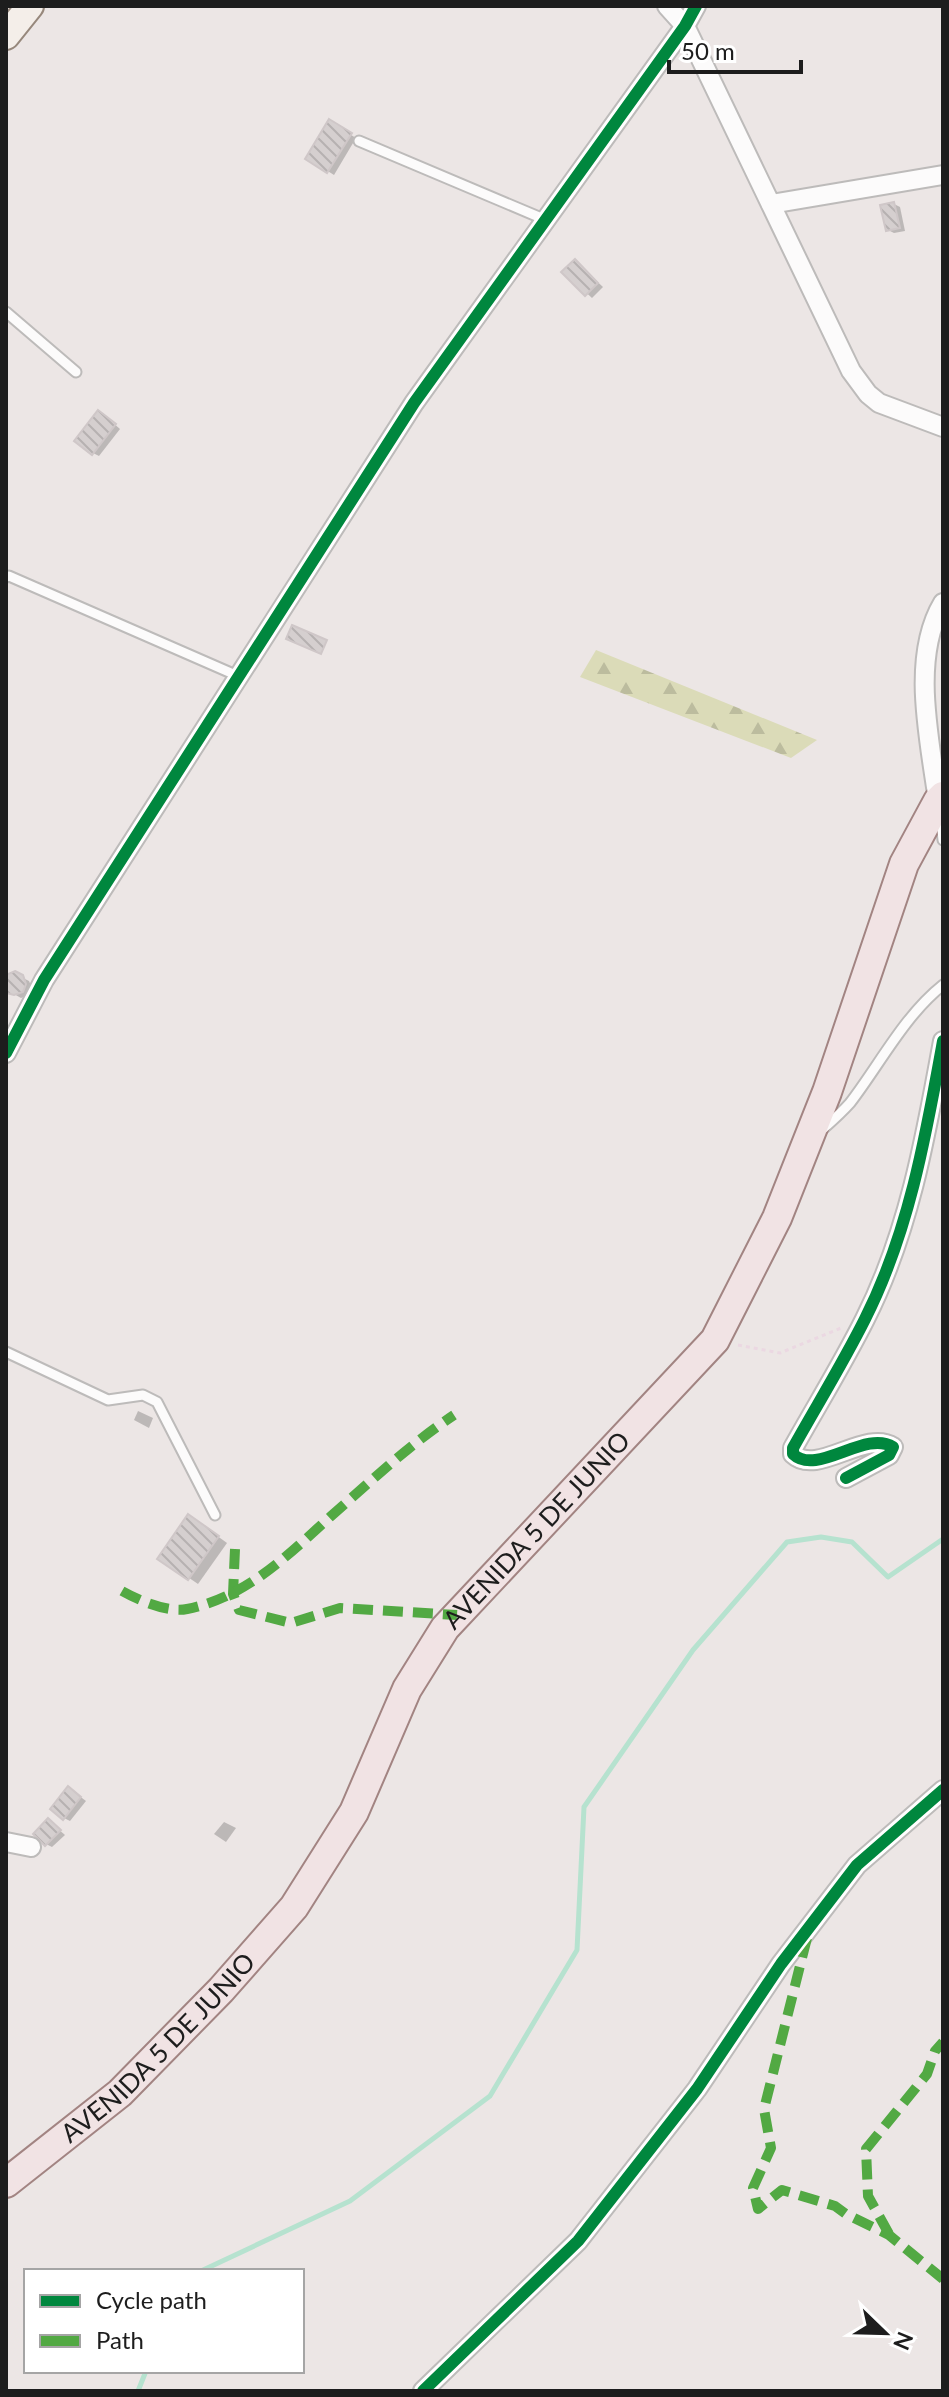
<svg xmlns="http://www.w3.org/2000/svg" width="949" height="2397" font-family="Lato,sans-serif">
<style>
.forest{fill:url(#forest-firs)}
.shadow{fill:#0003}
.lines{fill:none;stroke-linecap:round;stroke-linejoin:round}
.stream{stroke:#b6e2cf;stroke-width:5}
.building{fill:url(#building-back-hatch);stroke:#cfc7c8;stroke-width:2}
.lane-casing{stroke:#bdbbba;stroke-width:13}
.street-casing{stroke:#bdbbba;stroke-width:22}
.secondary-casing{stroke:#97887c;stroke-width:30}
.primary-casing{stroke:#a28482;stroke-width:32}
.path{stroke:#ebd8e2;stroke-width:3;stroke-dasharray:4 4;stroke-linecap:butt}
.lane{stroke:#fcfbfb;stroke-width:9}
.street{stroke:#fcfbfb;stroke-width:18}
.secondary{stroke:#f4eee9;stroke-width:26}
.primary{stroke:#f1e3e4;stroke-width:28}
.quiet{stroke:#52a943;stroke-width:10;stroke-dasharray:20 10;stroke-linecap:butt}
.cycleway-casing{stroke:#fff;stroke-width:17}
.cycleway{stroke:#00873e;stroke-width:12}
.labels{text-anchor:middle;stroke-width:8;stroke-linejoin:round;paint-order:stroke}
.street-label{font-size:26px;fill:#1d1d1d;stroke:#fff}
</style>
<defs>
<pattern id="forest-firs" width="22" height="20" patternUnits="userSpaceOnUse" patternTransform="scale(2)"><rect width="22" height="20" fill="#dbdbb8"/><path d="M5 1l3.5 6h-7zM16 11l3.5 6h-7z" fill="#bcbc9e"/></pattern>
<pattern id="building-back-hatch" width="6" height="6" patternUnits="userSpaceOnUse" patternTransform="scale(2)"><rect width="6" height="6" fill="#d5cfcf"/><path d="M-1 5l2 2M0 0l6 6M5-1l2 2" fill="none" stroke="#b6b1b1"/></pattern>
</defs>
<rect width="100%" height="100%" fill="#ece6e5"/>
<!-- forest -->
<polygon class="forest" points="596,650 817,740 791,758 580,677"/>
<!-- shadow -->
<g class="shadow">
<polygon points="330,122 356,138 334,175 307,158"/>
<polygon points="894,204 900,207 905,231 894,233 888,230"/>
<polygon points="575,261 603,287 592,298 564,272"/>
<polygon points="105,416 120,429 99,456 93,453"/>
<polygon points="15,974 29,981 32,988 29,995 21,998 7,990 6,980"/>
<polygon points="138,1411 153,1418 149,1428 134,1420"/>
<polygon points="198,1522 227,1543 198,1584 160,1558"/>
<polygon points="74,1792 86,1801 70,1821 64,1818"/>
<polygon points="49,1821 65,1835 52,1847 46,1844"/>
<polygon points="224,1822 236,1828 226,1842 214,1834"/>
</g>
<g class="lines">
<!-- stream -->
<g class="stream">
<polyline points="201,2271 350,2201 490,2096 577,1950 584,1807 693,1650 787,1542 821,1537 852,1542 888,1577 943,1539"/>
<polyline points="138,2391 146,2371"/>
</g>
</g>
<!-- building -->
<g class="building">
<polygon points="329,119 352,133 327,173 305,159"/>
<polygon points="894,202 900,228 886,231 880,205"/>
<polygon points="575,259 598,283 585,296 561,272"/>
<polygon points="98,410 116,424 92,455 74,441"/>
<polygon points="292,625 327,640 321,654 286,639"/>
<polygon points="15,971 23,975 26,984 23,992 14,995 6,993 6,975"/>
<polygon points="188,1514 219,1536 188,1580 157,1559"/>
<polygon points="68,1786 81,1797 63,1820 50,1809"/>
<polygon points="48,1818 61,1830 45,1846 33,1834"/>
</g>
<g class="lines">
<!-- lane casing -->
<g class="lane-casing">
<g id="lane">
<polyline points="359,141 546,220"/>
<polyline points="6,312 76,372"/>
<polyline points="6,577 9,576 238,676"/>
<polyline points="940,811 943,840"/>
<path d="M823,1129C832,1121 842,1112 850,1103C880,1064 904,1016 943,985"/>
<polyline points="6,1352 108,1400 143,1395 157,1402 215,1515"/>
</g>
</g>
<!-- street casing -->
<g class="street-casing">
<g id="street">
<polyline points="667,6 685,26 851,371 868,394 879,403 943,427"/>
<polyline points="771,204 943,175"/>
<path d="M938,801C930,741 910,658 943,603"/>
<polyline points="6,1053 44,980 414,403 685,26 696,6"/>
<path d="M846,1478L889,1455L893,1447C865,1429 817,1477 793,1454V1448C817,1405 843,1363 865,1319C909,1232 926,1135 943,1041"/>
<polyline points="6,1842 31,1847"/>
<polyline points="423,2391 578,2241 697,2089 781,1964 857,1865 943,1790"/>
</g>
</g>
<!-- secondary casing -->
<g class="secondary-casing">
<polyline id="secondary" points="6,36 30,6"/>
</g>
<!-- primary casing -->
<g class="primary-casing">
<g id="primary">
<path id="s1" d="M6,2183L120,2093L221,1990L294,1907L354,1812L407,1689L445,1628L715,1340L777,1218L827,1092L904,864L938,801L943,796"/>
</g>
</g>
<!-- path -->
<polyline class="path" points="738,1345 780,1353 841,1328"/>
<!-- lane -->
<use href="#lane" class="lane"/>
<!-- street -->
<use href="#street" class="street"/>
<!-- secondary -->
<use href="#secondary" class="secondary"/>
<!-- primary -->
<use href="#primary" class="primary"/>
<!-- quiet -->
<g class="quiet">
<polyline points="235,1549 233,1594 239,1610 291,1623 340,1608 457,1615"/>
<path d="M122,1591C138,1600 168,1613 187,1609C246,1597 287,1556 330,1517C371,1481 409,1445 454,1415"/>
<polyline points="807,1938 764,2109 771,2148 753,2188 758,2209 782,2190 835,2206 846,2214 889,2235 943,2279"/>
<polyline points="889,2234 868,2196 866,2149 927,2074 935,2051 943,2042"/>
</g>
<!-- cycleway casing -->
<g class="cycleway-casing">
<g id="cycleway">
<polyline points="6,1053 44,980 414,403 685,26 696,6"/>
<path d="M846,1478L889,1455L893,1447C865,1429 817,1477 793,1454V1448C817,1405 843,1363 865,1319C909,1232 926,1135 943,1041"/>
<polyline points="423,2391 578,2241 697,2089 781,1964 857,1865 943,1790"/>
</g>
</g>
<!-- cycleway -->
<use href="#cycleway" class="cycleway"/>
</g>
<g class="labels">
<!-- street labels -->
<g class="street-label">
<text dy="9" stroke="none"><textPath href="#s1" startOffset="852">AVENIDA 5 DE JUNIO</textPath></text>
<text dy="9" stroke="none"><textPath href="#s1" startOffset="204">AVENIDA 5 DE JUNIO</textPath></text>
</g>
</g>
<!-- border -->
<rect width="949" height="2397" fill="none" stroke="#1d1d1d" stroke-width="16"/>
<!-- legend -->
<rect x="24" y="2269" width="280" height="104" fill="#ffffff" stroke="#a5a5a5" stroke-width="2"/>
<rect x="40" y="2295" width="40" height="12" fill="#00873e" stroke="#a5a5a5" stroke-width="2"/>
<text x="96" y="2309" font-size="24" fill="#1d1d1d">Cycle path</text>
<rect x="40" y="2335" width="40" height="12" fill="#52a943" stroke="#a5a5a5" stroke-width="2"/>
<text x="96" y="2349" font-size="24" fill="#1d1d1d">Path</text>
<!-- north arrow -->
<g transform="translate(885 2333) rotate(113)" stroke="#ffffff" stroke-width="6" paint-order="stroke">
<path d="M0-6L14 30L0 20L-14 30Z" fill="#1d1d1d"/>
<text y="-12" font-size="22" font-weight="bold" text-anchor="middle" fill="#1d1d1d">N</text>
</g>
<!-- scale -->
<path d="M669 60v12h132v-12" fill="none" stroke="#1d1d1d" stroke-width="4"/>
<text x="681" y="60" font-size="24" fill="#1d1d1d" stroke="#ffffff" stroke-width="6" paint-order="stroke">50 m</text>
</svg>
